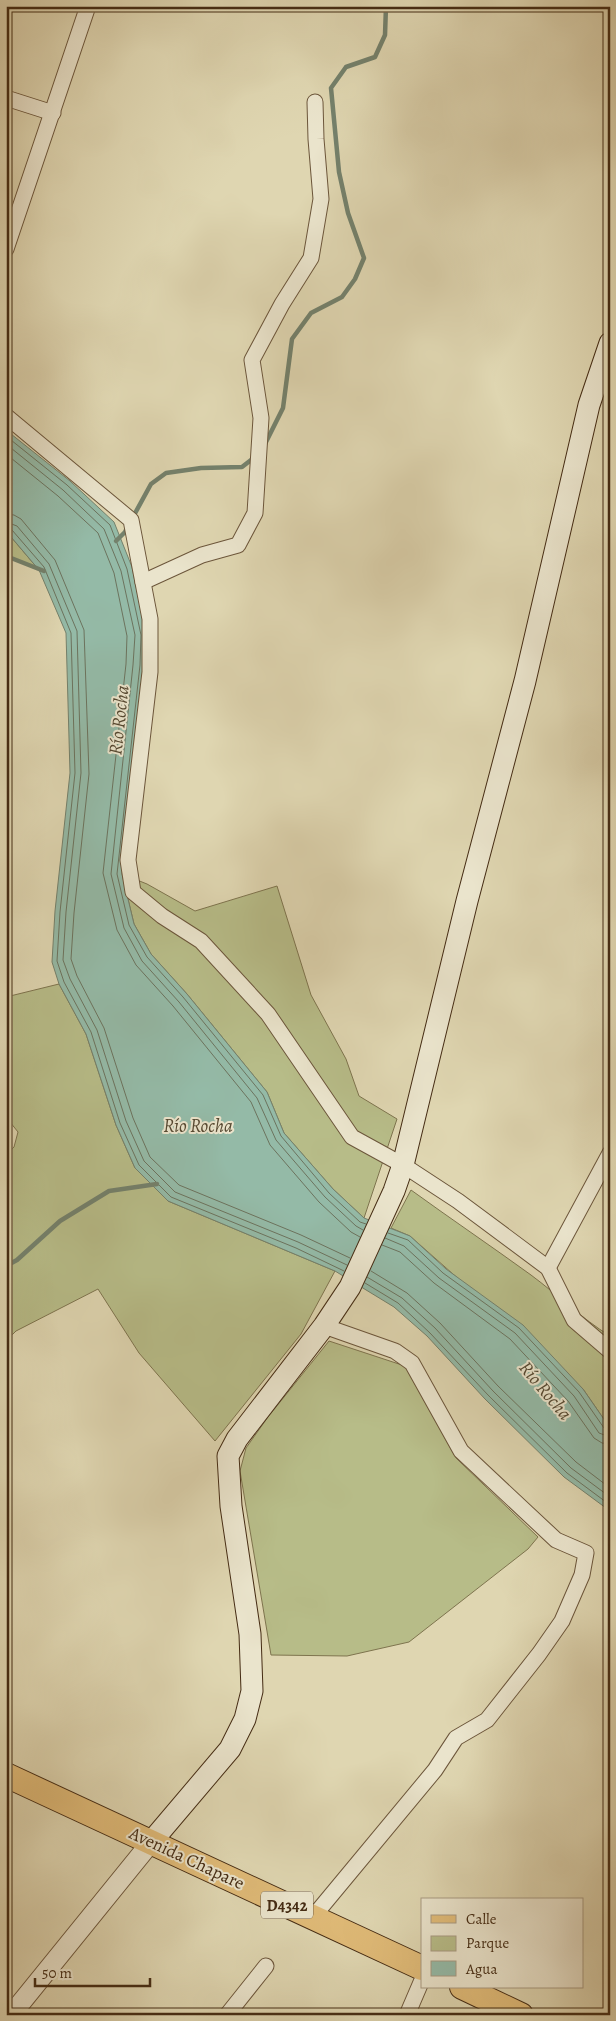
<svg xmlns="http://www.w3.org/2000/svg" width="616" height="2021" font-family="Alegreya,serif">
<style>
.green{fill:#b7bc88;stroke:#7e744e}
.water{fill:#94baa7;stroke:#74816c}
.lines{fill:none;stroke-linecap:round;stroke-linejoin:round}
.shore{stroke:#6c735e;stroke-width:1}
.stream{stroke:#74816c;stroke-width:4.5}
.minor-casing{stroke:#6c563b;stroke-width:17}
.tertiary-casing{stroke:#6c563b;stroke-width:21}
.secondary-casing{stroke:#452c14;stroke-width:23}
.primary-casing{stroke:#452c14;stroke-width:26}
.minor{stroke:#eae4cc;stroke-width:15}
.tertiary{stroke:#eae4cc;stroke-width:19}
.secondary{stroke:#eae4cc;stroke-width:21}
.primary{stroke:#e0bb78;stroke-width:24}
.labels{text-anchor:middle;stroke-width:4;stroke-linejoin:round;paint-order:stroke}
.shield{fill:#eae4cc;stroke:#76634b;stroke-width:1}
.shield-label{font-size:16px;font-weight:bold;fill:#452c14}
.street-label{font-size:18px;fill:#452c14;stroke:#eae4cc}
.water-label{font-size:19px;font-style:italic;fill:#554831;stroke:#eae4cc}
</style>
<rect width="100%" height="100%" fill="#dfd6b1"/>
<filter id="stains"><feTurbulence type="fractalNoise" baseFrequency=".004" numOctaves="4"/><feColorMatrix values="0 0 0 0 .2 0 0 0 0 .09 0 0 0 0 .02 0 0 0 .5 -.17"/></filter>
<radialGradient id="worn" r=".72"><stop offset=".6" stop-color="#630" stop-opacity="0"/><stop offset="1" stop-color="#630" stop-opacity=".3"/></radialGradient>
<!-- green -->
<g class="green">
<polygon points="6,531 39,570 6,556"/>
<polygon points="122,874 147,884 195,911 277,886 311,995 346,1059 359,1096 397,1119 364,1218 333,1189 284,1133 267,1092 187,994 151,954 134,924"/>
<polygon points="59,984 86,1034 116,1125 135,1168 168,1201 335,1271 301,1334 215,1441 139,1353 98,1289 16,1331 6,1341 6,1155 14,1147 18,1132 6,1117 6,997"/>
<path d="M411,1190C451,1219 491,1246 531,1275C558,1295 581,1318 610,1336V1428L583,1389L410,1236L391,1228Z"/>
<polygon points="329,1341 405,1366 456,1458 538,1537 528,1549 409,1642 347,1656 271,1655 240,1471 246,1448 268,1417"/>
</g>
<!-- water -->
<polygon class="water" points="6,430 70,481 114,522 132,567 146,635 145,665 122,874 134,924 151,954 187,994 267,1092 284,1133 333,1189 364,1218 410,1236 446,1269 523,1325 583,1389 610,1428 610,1511 564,1477 485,1399 427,1336 394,1307 335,1271 168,1201 135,1168 116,1125 86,1034 59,984 52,962 55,911 70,773 66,633 39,570 6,531"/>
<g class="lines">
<!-- shore -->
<g class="shore">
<polyline points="6,436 67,485 110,525 127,569 141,635 140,665 117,874 129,925 147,957 183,997 263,1095 281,1136 329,1193 360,1222 366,1224"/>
<polyline points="6,444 63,490 104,529 121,571 135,635 133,665 111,874 124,928 142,961 179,1002 257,1098 276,1140 325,1197 356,1226 363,1230"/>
<polyline points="6,454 58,496 98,533 114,573 127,636 126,664 103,873 117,930 136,965 173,1006 251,1102 270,1145 319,1202 351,1232 360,1237"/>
<polyline points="6,514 14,515 21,519 55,560 84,630 89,774 74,913 71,959 77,976 104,1028 133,1118 150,1157 179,1185 301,1235 350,1258"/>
<polyline points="6,522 17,526 49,564 77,631 81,773 66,912 63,960 70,979 97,1030 126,1121 144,1161 175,1192 298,1242 347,1265"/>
<polyline points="6,528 12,530 44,567 71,633 75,773 60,912 57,961 64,982 91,1032 120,1123 139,1165 171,1197 296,1248 344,1271"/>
<polyline points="388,1233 408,1240 443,1273 519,1328 579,1392 604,1428 610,1430"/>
<polyline points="385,1238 404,1246 439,1278 515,1333 574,1396 599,1433 610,1437"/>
<polyline points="382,1245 400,1252 434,1283 510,1339 568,1401 594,1438 602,1443 610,1444"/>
<polyline points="371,1271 407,1293 440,1323 498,1386 576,1462 610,1488"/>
<polyline points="367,1277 402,1298 435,1328 493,1391 571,1468 610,1497"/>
<polyline points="365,1283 398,1303 430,1333 488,1395 567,1473 610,1505"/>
</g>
<!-- stream -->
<g class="stream">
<polyline points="265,444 283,408 292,339 311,313 342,297 355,279 364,258 348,213 339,172 331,88 346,67 375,57 385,35 386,6"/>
<polyline points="133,517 151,484 166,473 201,468 242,467 251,460"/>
<polyline points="116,541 125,532 128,526"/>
<polyline points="6,556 44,571"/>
<polyline points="6,1266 17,1260 60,1221 109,1191 157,1184"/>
</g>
<!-- minor casing -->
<g class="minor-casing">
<g id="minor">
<polyline points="6,98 53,113"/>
<polyline points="6,249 88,6"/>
<polyline points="6,416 131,520 150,619 150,672 128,860 133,892 162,916 201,941 268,1014 352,1137 403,1165 458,1201 548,1268 574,1320 610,1351"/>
<polyline points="143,582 202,555 238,545 255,513 261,418 252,360 282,304 311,258 321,199 316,139 315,102"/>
<polyline points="548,1268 610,1153"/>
<polyline points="313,1917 435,1770 456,1738 487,1720 539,1654 562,1621 582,1575 586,1553 556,1540 461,1451 412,1363 395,1351 324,1326"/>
<polyline points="227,2015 266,1966"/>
<polyline points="407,2015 422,1980"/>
</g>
</g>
<!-- tertiary casing -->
<g class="tertiary-casing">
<polyline id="tertiary" points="11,2015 152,1841"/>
</g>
<!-- secondary casing -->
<g class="secondary-casing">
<polyline id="secondary" points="152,1841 230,1749 245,1719 252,1691 250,1634 231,1506 228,1456 237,1439 324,1326 350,1287 394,1191 403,1165 467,901 525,681 589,405 610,343"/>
</g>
<!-- primary casing -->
<g class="primary-casing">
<g id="primary">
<polyline points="6,1775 422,1968"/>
<polyline points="462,1987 521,2015"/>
</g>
</g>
<!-- minor -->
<use href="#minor" class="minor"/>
<!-- tertiary -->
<use href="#tertiary" class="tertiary"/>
<!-- secondary -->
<use href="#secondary" class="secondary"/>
<!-- primary -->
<use href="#primary" class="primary"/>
</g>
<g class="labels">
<!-- shield labels -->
<rect class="shield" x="261" y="1891.5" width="52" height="27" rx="4"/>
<g class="shield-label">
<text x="287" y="1911">D4342</text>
</g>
<!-- street labels -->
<g class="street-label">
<text transform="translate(187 1858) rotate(25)" y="6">Avenida Chapare</text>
</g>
<!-- water labels -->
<g class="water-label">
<text transform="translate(118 720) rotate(-84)" y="7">Río Rocha</text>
<text x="198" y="1132">Río Rocha</text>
<text transform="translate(546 1390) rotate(50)" y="7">Río Rocha</text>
</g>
</g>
<!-- margin -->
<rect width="616" height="2021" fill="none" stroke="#dfd6b1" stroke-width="25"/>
<rect x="8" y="8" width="601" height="2006" fill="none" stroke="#452c14" stroke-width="2.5"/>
<rect x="12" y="12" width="591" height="1996" fill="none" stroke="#452c14"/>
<!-- legend -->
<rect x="421" y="1898" width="162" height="90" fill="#eae4cc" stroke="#a89a82"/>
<rect x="431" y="1915" width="25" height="8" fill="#e0bb78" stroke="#a89a82"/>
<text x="466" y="1924" font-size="15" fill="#452c14">Calle</text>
<rect x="431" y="1936" width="25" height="15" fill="#b7bc88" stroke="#a89a82"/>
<text x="466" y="1948" font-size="15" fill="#452c14">Parque</text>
<rect x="431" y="1961" width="25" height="15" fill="#94baa7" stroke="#a89a82"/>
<text x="466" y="1974" font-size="15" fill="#452c14">Agua</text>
<!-- scale -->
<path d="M35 1978v8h115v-8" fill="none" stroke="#452c14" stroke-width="2.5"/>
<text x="42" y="1978" font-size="15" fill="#452c14" stroke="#eae4cc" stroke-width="4" paint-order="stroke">50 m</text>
<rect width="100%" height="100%" filter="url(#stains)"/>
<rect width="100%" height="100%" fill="url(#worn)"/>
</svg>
